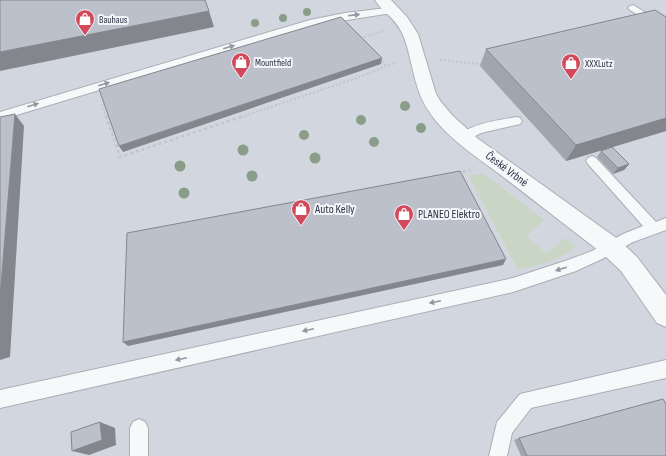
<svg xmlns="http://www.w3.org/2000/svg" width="666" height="456" font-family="'Sofia Sans Condensed',sans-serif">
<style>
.built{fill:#d2d6de}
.green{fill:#c9d6c5}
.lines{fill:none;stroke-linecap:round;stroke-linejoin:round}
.service-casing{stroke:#a9aeb7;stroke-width:2}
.minor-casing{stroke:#a9aeb7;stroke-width:2}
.path-far1{stroke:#c2c5cb;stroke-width:2;stroke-dasharray:2 2;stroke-linecap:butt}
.path{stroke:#c2c5cb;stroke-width:2.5;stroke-dasharray:3 3;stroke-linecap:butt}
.service{fill:#f7f8fa;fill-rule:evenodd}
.minor{fill:#f7f8fa;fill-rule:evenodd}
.tree{fill:#899d89}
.wall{fill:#a1a5ae}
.shaded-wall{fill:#83868d}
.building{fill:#bbc0ca;stroke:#83868d}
.oneway{fill:#9196a0}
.labels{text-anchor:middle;stroke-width:4;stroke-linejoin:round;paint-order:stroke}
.far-poi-label{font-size:10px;fill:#2b3445;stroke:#f4f6f9;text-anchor:start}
.street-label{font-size:12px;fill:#2b3445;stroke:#f4f6f9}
.poi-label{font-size:12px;fill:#2b3445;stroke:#f4f6f9;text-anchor:start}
</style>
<rect width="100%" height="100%" fill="#e4e7ec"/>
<!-- built -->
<rect class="built" x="0" y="0" width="666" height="456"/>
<!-- green -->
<path class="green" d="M483,174L544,220L526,236L546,253L565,238L577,246C561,259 539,266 518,270L468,175Z"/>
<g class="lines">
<!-- service casing -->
<g class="service-casing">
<g id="service">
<polygon points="633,5 666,25 666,32 630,10 628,8 630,6"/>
<polygon points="395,7 398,8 400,10 398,12 315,25 0,120 0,112 310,20 345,13"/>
<path d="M516,117L520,118L522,121L520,124L481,133L464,142L460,141L458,138C466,124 501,120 516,117Z"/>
<polygon points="592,156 596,158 656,222 666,218 666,230 633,242 602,259 576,271 513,292 0,408 0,390 513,278 568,260 592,251 623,234 643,226 588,164 586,161 588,158"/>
<polygon points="666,360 666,378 531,408 512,433 507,456 489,456 497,422 520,394"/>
<polygon points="139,419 145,422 148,428 148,456 130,456 130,428 133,422"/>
</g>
</g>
<!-- minor casing -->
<g class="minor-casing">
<path id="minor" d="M375,0H391L407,17L418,34L436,94L441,102L452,115L477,138L619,240L637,257L666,295V327L657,323L621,271L603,254C569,228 536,202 502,176C476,156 446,138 428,110C413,87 413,60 403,35C395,17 384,14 375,0Z"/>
</g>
<!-- path-far1 -->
<g class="path-far1">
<polyline points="360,38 384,31"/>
<polyline points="379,58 387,66"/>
<polyline points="440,60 479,64 483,63"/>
<polyline points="102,104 106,117"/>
<polyline points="241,117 356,78 397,62"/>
</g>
<!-- path -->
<g class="path">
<polyline points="106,116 120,157 244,116"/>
<polyline points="457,173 470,170"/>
</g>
<!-- service -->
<use href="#service" class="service"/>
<!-- minor -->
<use href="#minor" class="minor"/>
</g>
<!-- trees -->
<g class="tree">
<circle cx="307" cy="12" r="4"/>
<circle cx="283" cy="18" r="4"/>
<circle cx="255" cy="23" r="4"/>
<circle cx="405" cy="106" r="5"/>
<circle cx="361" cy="120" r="5"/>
<circle cx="421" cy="128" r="5"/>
<circle cx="304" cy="135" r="5"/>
<circle cx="374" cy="142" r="5"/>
<circle cx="243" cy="150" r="5.5"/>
<circle cx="315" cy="158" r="5.5"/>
<circle cx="180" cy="166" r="5.5"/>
<circle cx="252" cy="176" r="5.5"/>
<circle cx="184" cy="193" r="5.5"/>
</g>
<!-- wall -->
<g class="wall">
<polygon points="666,17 666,131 566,161 480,66 486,49"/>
<polygon points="601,151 629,164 624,170 613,174 597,157"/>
<polygon points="519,438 666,456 521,456 514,440"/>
</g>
<!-- shaded-wall -->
<g class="shaded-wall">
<polygon points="209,11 214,27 0,71 0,52"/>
<polygon points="382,58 381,64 123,152 119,146"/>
<polygon points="15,114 24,126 10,357 0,360 0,298"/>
<polygon points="666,118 666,131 566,161 576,145"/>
<polygon points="629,164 624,170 613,174 618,168"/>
<polygon points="506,259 503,265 128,346 123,342"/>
<polygon points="100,422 115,428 116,445 89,455 72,451"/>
</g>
<!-- building -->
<g class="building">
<polygon points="0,0 205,0 209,11 0,52"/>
<polygon points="655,10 666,17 666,118 576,145 486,49"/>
<polygon points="341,17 382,58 119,146 99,89"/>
<polygon points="15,114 0,298 0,117"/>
<polygon points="612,147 629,164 618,168 601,151"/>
<polygon points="460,171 506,259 123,342 127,233"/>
<polygon points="663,399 666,404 666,456 527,456 519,438"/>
<polygon points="100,422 102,440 72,451 71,432"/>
</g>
<!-- one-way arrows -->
<defs><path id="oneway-solid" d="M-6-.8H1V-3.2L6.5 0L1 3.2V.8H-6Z"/></defs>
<g class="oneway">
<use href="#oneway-solid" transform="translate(354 15) rotate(-7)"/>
<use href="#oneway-solid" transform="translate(229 47) rotate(-16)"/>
<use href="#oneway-solid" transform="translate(104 84) rotate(-16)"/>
<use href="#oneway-solid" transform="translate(33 105) rotate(-18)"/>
<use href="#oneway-solid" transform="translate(561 269) rotate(162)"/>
<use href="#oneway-solid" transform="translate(435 302) rotate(168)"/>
<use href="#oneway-solid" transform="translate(308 330) rotate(168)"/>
<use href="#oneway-solid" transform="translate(181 359) rotate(168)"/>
</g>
<!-- icons -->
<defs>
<g id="shop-pin" transform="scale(1)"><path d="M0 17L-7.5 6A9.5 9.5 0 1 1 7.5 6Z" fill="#d1495b" stroke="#f4f6f9"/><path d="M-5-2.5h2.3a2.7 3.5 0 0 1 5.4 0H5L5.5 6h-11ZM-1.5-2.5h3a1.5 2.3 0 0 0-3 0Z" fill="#fff"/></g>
</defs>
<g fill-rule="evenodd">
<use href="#shop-pin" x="85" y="19"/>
<use href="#shop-pin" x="241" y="62"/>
<use href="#shop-pin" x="571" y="63"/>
<use href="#shop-pin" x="301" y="209"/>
<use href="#shop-pin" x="404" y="214"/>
</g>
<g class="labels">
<!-- far-poi labels -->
<g class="far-poi-label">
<text x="99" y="23">Bauhaus</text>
<text x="255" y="66">Mountfield</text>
<text x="585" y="67">XXXLutz</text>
</g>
<!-- street labels -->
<g class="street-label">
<text transform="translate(507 169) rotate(37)" y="4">České Vrbné</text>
</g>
<!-- poi labels -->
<g class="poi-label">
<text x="315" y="213">Auto Kelly</text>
<text x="418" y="218">PLANEO Elektro</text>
</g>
</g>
</svg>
